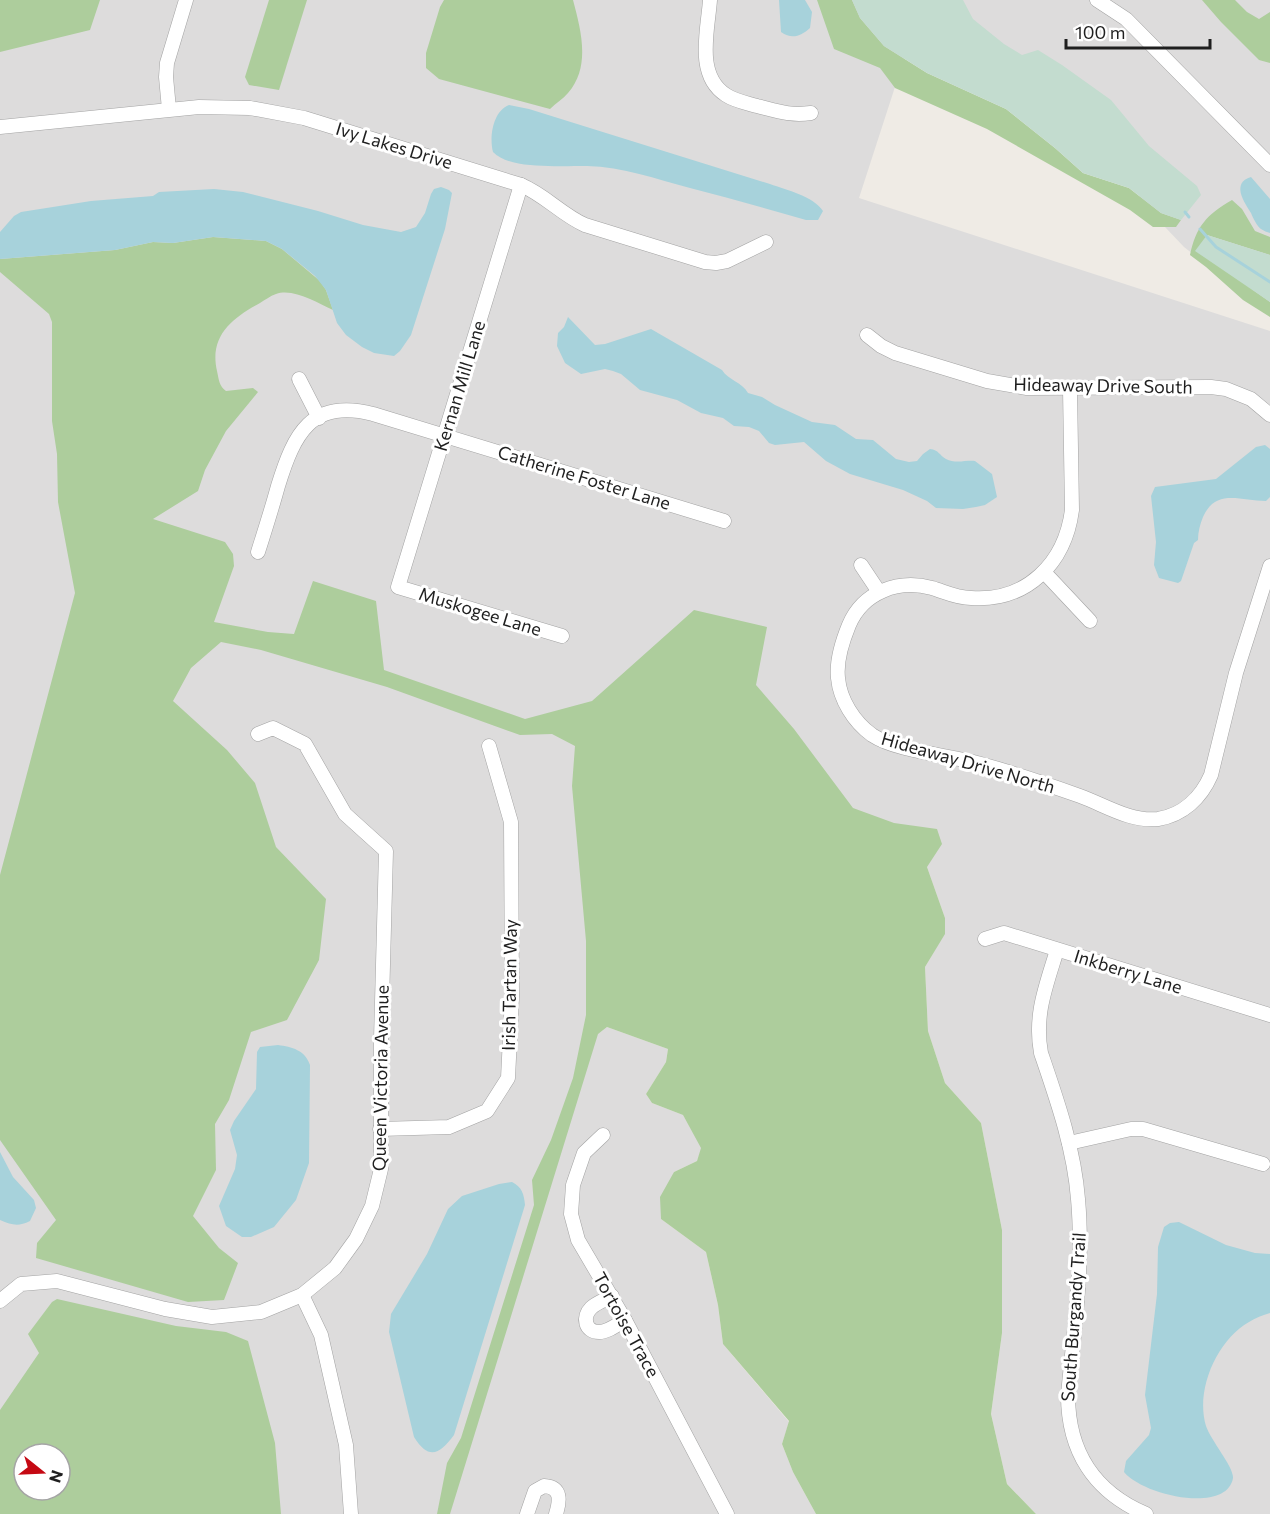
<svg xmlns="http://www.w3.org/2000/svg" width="1270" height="1514" font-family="Commissioner,sans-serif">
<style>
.residential{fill:#dddcdc;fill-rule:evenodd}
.forest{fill:#adcd9c;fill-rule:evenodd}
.wetland{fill:#c3dccf}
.water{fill:#a7d2db}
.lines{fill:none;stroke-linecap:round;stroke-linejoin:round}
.stream{stroke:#a7d2db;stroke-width:3}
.minor-casing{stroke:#a3a3a3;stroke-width:15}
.minor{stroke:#fff;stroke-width:14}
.labels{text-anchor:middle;stroke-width:6;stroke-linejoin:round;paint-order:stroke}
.street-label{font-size:18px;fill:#1f1f1f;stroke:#fff}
</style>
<rect width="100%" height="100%" fill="#efebe5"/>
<!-- residential -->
<path class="residential" d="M0,0H1270V314L1184,247L1146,207L1130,180L1054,133L905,56L859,198L1270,331V1514H1036L1007,1484L991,1414L1002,1333V1230L981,1123L945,1083L928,1031L925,967L945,933V918L927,867L721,771L599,1033L607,1027L668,1049L666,1062L646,1094L652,1103L683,1115L702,1148L697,1161L674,1172L661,1219L706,1252L718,1305L723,1344L789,1422L782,1444L793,1472L816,1514H0ZM24,1454H60V1490H24Z"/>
<!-- forest -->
<g class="forest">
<polygon points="0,0 100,0 90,30 0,52"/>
<polygon points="269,0 307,0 279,90 249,85 245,77"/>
<path d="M444,0H573C581,30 591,67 568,93C563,99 556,103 550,109L439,79L426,68V53L440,7Z"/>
<polygon points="817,0 852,0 860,18 884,46 927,73 1006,109 1055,148 1083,173 1129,188 1161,213 1181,220 1176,227 1153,227 1130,210 987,129 895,88 880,68 834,49"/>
<polygon points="1202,0 1235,0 1247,12 1259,19 1270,12 1270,63 1259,60 1221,22"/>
<path d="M1232,200L1242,209L1255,231L1270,237V255L1207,235L1253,290L1270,302V317L1243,300L1206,267L1190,255C1196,227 1206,215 1232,200Z"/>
<path d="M213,237L266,241L282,249L320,281L326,290L333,310C317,303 294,288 276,294C270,296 265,300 260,303C232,318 209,336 217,371C219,380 219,386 226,391L253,388L258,392L226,431L205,470L198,491L153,519L225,542L233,554L234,566L214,622L268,632L294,634L313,581L376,601L384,670L525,719L592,701L694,610L767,627L756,685L794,729L853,808L894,823L937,829L942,844L927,867L945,918V934L925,967L928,1031L945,1083L981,1123L1002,1230V1333L991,1414L1007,1484L1036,1514H816L793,1472L782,1444L789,1421L723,1344L718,1305L706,1252L661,1219L660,1197L674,1172L697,1161L701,1148L683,1115L652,1103L646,1094L666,1062L668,1049L607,1027L598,1034L450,1514H437L447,1463L461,1438L534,1205L532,1180L551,1140L573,1078L586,1015V941L572,786L575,746L552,734L520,735L387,687L261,650L221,642L191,668L173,701L227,750L255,783L276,847L326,899L319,960L287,1020L251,1032L229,1100L215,1124L216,1170L193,1216L219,1248L238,1263L224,1300L188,1302L36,1258L37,1243L56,1220L0,1140V875L75,593L58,502L57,454L52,421V322L49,314L0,272V259L115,250L153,242L173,243Z"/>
<path d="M57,1299L176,1326L226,1332L248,1341L275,1443L281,1514H0V1410L39,1353L28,1334L52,1302ZM24,1454H60V1490H24Z"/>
</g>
<!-- wetland -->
<g class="wetland">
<polygon points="852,0 963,0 973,19 1004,44 1022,55 1038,50 1062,65 1111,100 1149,146 1197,186 1201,195 1181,220 1161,213 1129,188 1083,173 1055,148 1006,109 927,73 884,46 860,18"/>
<polygon points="1207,235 1270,255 1270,302 1195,251"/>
</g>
<!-- water -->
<g class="water">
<path d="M779,0H805L812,12L810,28C801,36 792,40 781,32Z"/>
<path d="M509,105L529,109L770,184C787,190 813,196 823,211L818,220H806C768,209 729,198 690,188C656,179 623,167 587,166C563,165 511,171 493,152C489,137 493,111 509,105Z"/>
<path d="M1251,177L1270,199V233C1267,232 1264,231 1261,229C1257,226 1253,218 1251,213C1244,202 1231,183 1251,177Z"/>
<polygon points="441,187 449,190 452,193 445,229 411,335 400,351 394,356 374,353 362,347 346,335 337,323 326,290 315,276 282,249 266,241 213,237 173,243 153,242 115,250 0,259 0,232 14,216 21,212 91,201 153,196 159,192 214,189 243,192 318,211 363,225 401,232 416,227 425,213 431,194 434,189"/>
<path d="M568,317L595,345L605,344L651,329L722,370C728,380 742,382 748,393L762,397L775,405L812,422L835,425L856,439L873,440L896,459L909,462L917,461L923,454L930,449C939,450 939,455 946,459C955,464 966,460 975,461L992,474L997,497L985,505L976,507L963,509L936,508L927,501L903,490L850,474L826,461L804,442L775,445L769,443L759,431L749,427L734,426L723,418L701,413L677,400L640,390L621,374L613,371L605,369L581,374L565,363L557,346L558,333L564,327Z"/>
<path d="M1265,445L1270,449V497L1266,501C1240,501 1216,488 1203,517C1200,524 1198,532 1198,540L1194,543L1181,581L1178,583L1159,578L1154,565L1156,542L1151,496L1155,487L1216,479L1256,447Z"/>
<path d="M278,1045C292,1047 305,1050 310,1065L309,1163L296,1200L274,1227L251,1237H242L226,1226L219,1206L235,1169L237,1155L230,1130L234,1121L256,1089L257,1052L260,1047Z"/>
<path d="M0,1152L13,1177L34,1200L36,1208L30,1221C18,1227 12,1225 0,1220Z"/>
<path d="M512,1182C522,1187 524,1194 525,1205L454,1435C440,1454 429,1461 414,1437L389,1332L391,1314L427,1254L448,1209L462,1196L499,1184Z"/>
<path d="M1179,1222L1226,1245L1255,1253L1270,1254V1313C1263,1315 1255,1318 1249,1322C1217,1340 1195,1390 1206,1426C1211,1441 1234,1467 1233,1478C1227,1514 1144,1496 1124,1472L1126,1461L1149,1435L1151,1428L1145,1395L1157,1294L1158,1247L1164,1227L1170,1223Z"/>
</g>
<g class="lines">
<!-- stream -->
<g class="stream">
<polyline points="1185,212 1189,217"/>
<polyline points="1200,229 1216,247 1270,282"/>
</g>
<!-- minor casing -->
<g class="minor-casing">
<g id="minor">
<path d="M710,0C708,30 695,75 726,95C735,101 747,103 757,106C777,111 790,116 811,113"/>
<polyline points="1097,0 1126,19 1270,165"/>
<polyline points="169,109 166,77 167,63 186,0"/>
<path d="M0,127L199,107L250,108L304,118L521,185C545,195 562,215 585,225L705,262L716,263L727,261L766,242"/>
<polyline points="521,185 398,587 562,636"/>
<polyline points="867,335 881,346 895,353 987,381 1027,388 1211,387 1226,389 1251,399 1270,415"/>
<polyline points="299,379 319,418"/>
<path d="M1070,389L1072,510C1065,563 1027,602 971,598C957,598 945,592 932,588C898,579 863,592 849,625C842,642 836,660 838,678C840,700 854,722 872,735C896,751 947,755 977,763C1012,772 1046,784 1080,796C1105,805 1130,822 1158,819C1183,815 1201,798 1211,775L1236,673L1270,566"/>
<path d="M258,552C265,530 272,508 278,486C294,434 311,398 373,414L724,521"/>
<polyline points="861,565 879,592"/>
<polyline points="1044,572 1090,621"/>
<polyline points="985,939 1004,933 1270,1015"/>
<path d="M1057,950C1046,986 1034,1015 1041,1053C1057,1100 1074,1148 1078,1199C1084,1264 1074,1330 1068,1395C1068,1451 1094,1492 1146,1514"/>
<polyline points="380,1129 449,1127 487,1111 508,1078 512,997 511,822 489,746"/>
<polyline points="603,1135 584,1153 573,1185 571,1214 578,1240 625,1320 727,1514"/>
<polyline points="1069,1143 1131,1129 1143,1129 1263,1164"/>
<polyline points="302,1295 321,1335 346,1445 351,1514"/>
<path d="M612,1296C605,1300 596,1303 591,1308C582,1317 585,1332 599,1332C608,1332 618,1324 625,1320"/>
<polyline points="0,1301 21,1284 57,1281 165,1309 212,1317 261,1312 302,1295 335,1268 356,1239 372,1206 381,1169 381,1040 386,851 345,814 305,744 273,728 258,734"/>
<path d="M527,1514L535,1491L544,1486C562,1487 560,1501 556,1514"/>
</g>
</g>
<!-- minor -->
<use href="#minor" class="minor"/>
</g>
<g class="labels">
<!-- street labels -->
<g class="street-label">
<text transform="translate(394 146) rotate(17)" y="6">Ivy Lakes Drive</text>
<text transform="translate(460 386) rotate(-73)" y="6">Kernan Mill Lane</text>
<text transform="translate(1103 386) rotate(1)" y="6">Hideaway Drive South</text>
<text transform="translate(584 478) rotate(17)" y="6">Catherine Foster Lane</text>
<text transform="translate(480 612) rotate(17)" y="6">Muskogee Lane</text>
<text transform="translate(968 763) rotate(16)" y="6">Hideaway Drive North</text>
<text transform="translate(1128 972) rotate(17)" y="6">Inkberry Lane</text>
<text transform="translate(510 985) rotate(-89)" y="6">Irish Tartan Way</text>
<text transform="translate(381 1078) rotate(-89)" y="6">Queen Victoria Avenue</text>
<text transform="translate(1074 1317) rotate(-86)" y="6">South Burgandy Trail</text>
<text transform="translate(626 1325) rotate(61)" y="6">Tortoise Trace</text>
</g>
</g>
<!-- north arrow -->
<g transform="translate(42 1472) rotate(108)"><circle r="28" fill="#ffffff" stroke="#a5a5a5" stroke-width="1.5"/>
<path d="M0-4.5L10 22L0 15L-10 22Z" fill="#c50913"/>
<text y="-9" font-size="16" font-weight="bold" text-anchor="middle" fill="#1f1f1f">N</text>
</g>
<!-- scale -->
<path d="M1066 39v9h144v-9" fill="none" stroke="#1f1f1f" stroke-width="3"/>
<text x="1075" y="39" font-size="18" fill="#1f1f1f" stroke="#ffffff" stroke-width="4.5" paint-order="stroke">100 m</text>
</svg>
